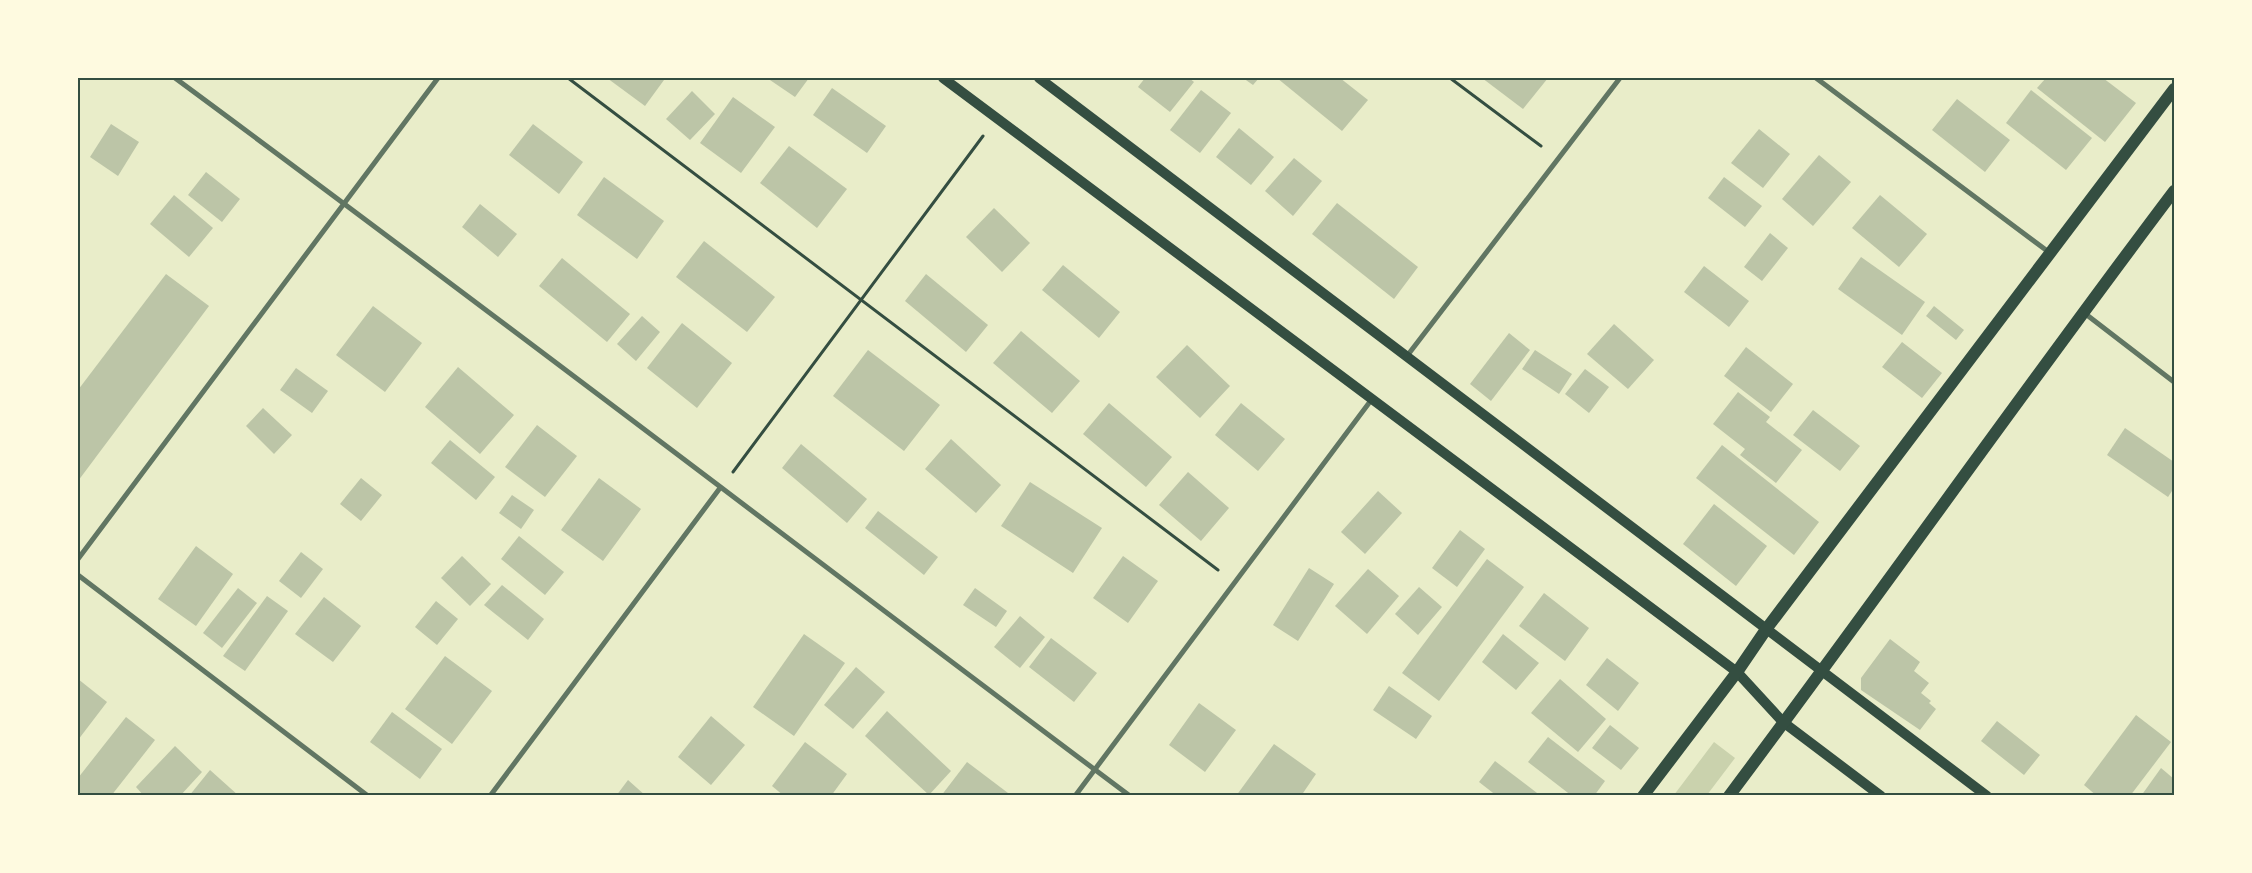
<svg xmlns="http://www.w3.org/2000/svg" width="2252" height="873" font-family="Overpass,sans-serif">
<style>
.green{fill:#cad2ad}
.building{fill:#bcc5a7}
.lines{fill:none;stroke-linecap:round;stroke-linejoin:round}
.path{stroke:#344e41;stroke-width:3}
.minor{stroke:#617663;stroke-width:5}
.secondary{stroke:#344e41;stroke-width:10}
.primary{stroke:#344e41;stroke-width:12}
.neatline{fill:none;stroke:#344e41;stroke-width:2}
</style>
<rect width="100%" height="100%" fill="#e9edc9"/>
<!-- green -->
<polygon class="green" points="1714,742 1735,758 1707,795 1674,795"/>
<!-- building -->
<g class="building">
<polygon points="607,78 662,78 664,80 645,106"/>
<polygon points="767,78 809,78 795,97"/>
<polygon points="1145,78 1189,78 1194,82 1170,112 1138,87"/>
<polygon points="1243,78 1259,78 1253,85"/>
<polygon points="1277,78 1340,78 1368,100 1342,131"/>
<polygon points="1482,78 1548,78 1523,109"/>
<polygon points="2046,78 2103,78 2136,103 2105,142 2037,88"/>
<polygon points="832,88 886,126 867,153 813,115"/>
<polygon points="1201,90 1231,113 1200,153 1170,130"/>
<polygon points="2031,90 2092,138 2066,170 2006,123"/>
<polygon points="692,91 715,114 690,140 666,119"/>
<polygon points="733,97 775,127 741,173 700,143"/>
<polygon points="1957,99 2010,140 1985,172 1932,130"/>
<polygon points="111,124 139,142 118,176 90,157"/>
<polygon points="533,124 583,162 559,194 509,155"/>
<polygon points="1239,128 1274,157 1251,185 1216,157"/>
<polygon points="1759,129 1790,154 1763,188 1731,163"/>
<polygon points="789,146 847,189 817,228 760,183"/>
<polygon points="1819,155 1851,182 1813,226 1782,199"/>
<polygon points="1294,158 1322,181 1293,216 1265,191"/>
<polygon points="206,172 240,199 222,222 188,195"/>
<polygon points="604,177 664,221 637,259 577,215"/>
<polygon points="1724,177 1762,206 1745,227 1708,198"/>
<polygon points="174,195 213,228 189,257 150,224"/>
<polygon points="1880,195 1927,234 1899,267 1852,228"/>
<polygon points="1337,203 1418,267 1394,299 1312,234"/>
<polygon points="480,204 517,234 498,257 462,227"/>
<polygon points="994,208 1030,243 1002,272 966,237"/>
<polygon points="1770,233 1788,248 1762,281 1744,267"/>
<polygon points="704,241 775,297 747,332 676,277"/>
<polygon points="1861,257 1925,302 1902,335 1838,289"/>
<polygon points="562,258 630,314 607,342 539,286"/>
<polygon points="1063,265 1120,312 1099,338 1042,290"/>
<polygon points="1704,266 1749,301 1729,327 1684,292"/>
<polygon points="166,274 209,306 78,481 78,390"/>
<polygon points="926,274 988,325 966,352 905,301"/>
<polygon points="373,306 422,343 385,392 336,355"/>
<polygon points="1934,306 1964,330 1956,340 1926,316"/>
<polygon points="642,316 660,332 636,361 617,344"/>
<polygon points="682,323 732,363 697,408 647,368"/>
<polygon points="1614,324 1654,360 1628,389 1587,354"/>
<polygon points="1021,331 1080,381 1052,413 993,363"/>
<polygon points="1509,333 1530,350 1491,401 1470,384"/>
<polygon points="1902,342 1942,373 1922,398 1882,367"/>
<polygon points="1187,345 1230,386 1200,418 1156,377"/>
<polygon points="1746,347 1793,384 1771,412 1724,376"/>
<polygon points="868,350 940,405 904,451 833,396"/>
<polygon points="1535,350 1572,374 1559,394 1522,369"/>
<polygon points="458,367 514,415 480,454 425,407"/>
<polygon points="296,368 328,391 312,413 280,390"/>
<polygon points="1585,369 1609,387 1589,413 1565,394"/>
<polygon points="1738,392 1770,417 1766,422 1802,450 1776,483 1740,455 1745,449 1713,424"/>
<polygon points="1109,403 1172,457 1146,487 1083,434"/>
<polygon points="1241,403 1285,439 1258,471 1215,435"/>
<polygon points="263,408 292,435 274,454 246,426"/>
<polygon points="1813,410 1860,446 1840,471 1793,435"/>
<polygon points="537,425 577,456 545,497 505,467"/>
<polygon points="2125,428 2174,462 2174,488 2168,497 2107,455"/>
<polygon points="951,439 1001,485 976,513 925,469"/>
<polygon points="450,440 495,477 476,500 431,463"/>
<polygon points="801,444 867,499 847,523 782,468"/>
<polygon points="1722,445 1819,522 1794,555 1696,478"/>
<polygon points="1188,472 1229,508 1201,541 1159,505"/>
<polygon points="361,478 382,495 361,521 340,504"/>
<polygon points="599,478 641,509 603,561 561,530"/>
<polygon points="1030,482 1102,528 1073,573 1001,526"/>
<polygon points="1378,491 1402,513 1365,554 1341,532"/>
<polygon points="512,495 534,510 521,529 499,513"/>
<polygon points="1714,504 1767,546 1736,586 1683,544"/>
<polygon points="878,511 938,557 924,575 865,528"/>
<polygon points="1460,530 1485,549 1457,587 1432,568"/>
<polygon points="519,536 564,572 545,595 501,559"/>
<polygon points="196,546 233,574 196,626 158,599"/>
<polygon points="301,552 323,569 301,598 279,581"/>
<polygon points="462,556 491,584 470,606 441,578"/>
<polygon points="1123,556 1158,581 1128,623 1093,598"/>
<polygon points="1487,559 1524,587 1439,701 1402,673"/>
<polygon points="1309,568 1334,584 1298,641 1273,625"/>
<polygon points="1368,569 1399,596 1367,634 1335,606"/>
<polygon points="502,585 544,619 528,640 484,605"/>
<polygon points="1419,587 1442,607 1418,635 1395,614"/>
<polygon points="238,588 257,603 222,648 203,633"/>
<polygon points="975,588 1007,611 996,627 963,605"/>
<polygon points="1544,593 1589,628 1565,661 1519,626"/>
<polygon points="267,596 288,611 245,671 223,656"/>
<polygon points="324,597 361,626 333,662 295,634"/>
<polygon points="436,601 458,619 437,645 415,627"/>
<polygon points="1020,616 1045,637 1020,668 994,647"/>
<polygon points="804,634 845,663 794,736 753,707"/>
<polygon points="1503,634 1539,663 1516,690 1482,662"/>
<polygon points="1051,638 1097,673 1074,702 1029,667"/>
<polygon points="1890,639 1920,662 1914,671 1929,683 1921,693 1931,701 1929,703 1936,709 1920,730 1861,690 1861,678"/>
<polygon points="445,656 492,691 452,744 405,709"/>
<polygon points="1607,658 1639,683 1618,711 1586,685"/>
<polygon points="856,667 885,692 853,729 824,705"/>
<polygon points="78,679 107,702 78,740"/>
<polygon points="1560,679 1606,719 1578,752 1531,713"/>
<polygon points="1389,686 1432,716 1416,739 1373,710"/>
<polygon points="1199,703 1236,730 1205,772 1169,745"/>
<polygon points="887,711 951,771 929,795 865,736"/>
<polygon points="392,712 442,749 420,779 370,742"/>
<polygon points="2136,715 2171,742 2130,796 2097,796 2084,785"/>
<polygon points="711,716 745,745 711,785 678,757"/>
<polygon points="126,717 155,740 111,796 78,796 78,778"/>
<polygon points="1997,721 2040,755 2024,775 1981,741"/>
<polygon points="1610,725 1639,748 1621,770 1592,748"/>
<polygon points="1548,737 1605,781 1594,796 1572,796 1528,762"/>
<polygon points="805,742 847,774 831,796 784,796 772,786"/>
<polygon points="1274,744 1316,774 1301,796 1236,796"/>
<polygon points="175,746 202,772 180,796 144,796 136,787"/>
<polygon points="1495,761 1541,796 1497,796 1479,782"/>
<polygon points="967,762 1012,796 941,796"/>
<polygon points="2161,768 2174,779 2174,796 2141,796"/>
<polygon points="210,770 239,796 189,796"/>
<polygon points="628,780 646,796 616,796"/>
</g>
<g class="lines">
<!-- path -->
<g class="path">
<polyline points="568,78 1218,570"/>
<polyline points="1450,78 1541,146"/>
<polyline points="733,472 983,136"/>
</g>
<!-- minor -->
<g class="minor">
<path d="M175,78C495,314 811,557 1130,796"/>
<polyline points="1816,78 2050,253"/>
<polyline points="2083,312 2174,382"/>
<polyline points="1407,356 1620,78"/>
<polyline points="78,559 438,78"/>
<polyline points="78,575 368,796"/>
<polyline points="490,796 720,488"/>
<polyline points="1075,796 1372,399"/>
</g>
<!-- secondary -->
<g class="secondary">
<polyline points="943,78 1737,672 1783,722 1881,796"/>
<polyline points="1039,78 1987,796"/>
</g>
<!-- primary -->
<g class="primary">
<polyline points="1643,796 1737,672 1767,628 2174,89"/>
<path d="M1729,796C1879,596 2023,391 2174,191"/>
</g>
</g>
<!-- border -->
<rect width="2252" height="873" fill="none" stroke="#fefae0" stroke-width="158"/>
<rect x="79" y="79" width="2094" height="715" class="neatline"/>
</svg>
